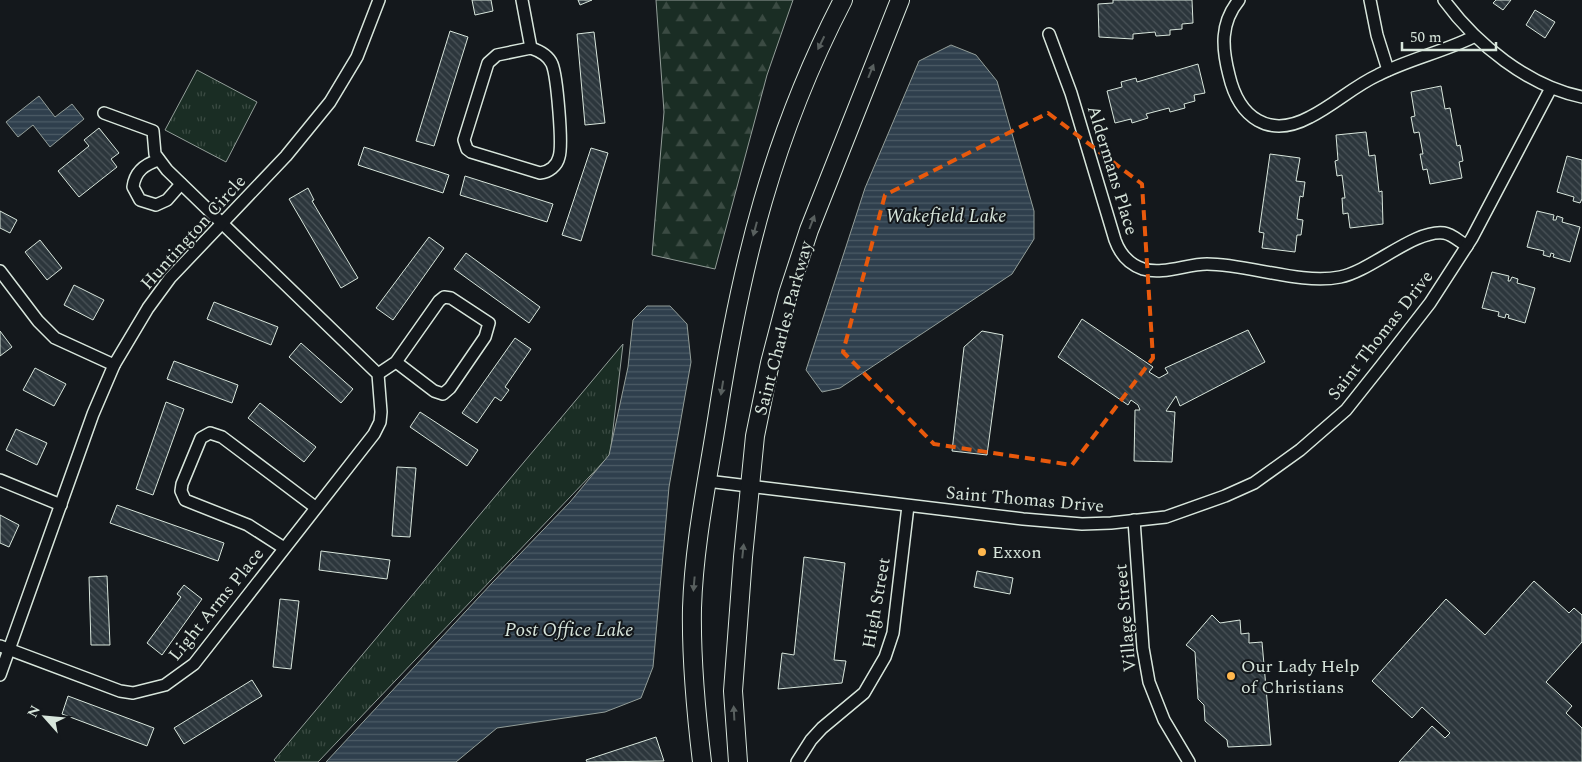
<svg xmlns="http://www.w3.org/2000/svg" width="1582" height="762" font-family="Spectral,serif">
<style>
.forest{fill:url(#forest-firs);stroke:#939e99}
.park{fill:url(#park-tufts);stroke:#939e99}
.water{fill:url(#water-rules);stroke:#939e99}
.building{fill:url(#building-back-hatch);stroke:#d8e6dc}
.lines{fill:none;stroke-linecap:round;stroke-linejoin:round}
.street-casing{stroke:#d8e6dc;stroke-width:14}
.primary-casing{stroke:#d8e6dc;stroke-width:20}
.street{stroke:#14181c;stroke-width:11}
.primary{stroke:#14181c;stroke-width:18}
.oneway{fill:#59605f}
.marked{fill:none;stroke:#e8590c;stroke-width:4;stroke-dasharray:10 6;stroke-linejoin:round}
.poi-dot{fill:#ffb74d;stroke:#14181c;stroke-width:2}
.labels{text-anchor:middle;stroke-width:4;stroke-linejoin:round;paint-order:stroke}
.street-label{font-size:18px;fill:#d8e6dc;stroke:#14181c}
.poi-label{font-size:18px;fill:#d8e6dc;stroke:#14181c;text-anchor:start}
.water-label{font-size:19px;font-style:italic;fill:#d8e6dc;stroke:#14181c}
</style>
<defs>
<pattern id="forest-firs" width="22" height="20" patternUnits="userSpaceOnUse" patternTransform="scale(1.25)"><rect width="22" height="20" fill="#1a2d24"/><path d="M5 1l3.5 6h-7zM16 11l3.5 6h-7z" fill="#3b4b43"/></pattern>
<pattern id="park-tufts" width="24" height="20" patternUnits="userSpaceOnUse" patternTransform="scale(1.25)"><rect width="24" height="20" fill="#1a2d24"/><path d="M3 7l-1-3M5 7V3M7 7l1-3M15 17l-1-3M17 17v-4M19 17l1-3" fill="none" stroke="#3b4b43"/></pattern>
<pattern id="water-rules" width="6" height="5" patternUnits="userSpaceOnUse" patternTransform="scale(1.25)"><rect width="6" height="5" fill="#2f3f4d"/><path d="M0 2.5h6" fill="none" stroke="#4c5b66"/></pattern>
<pattern id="building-back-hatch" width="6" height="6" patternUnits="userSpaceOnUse" patternTransform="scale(1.25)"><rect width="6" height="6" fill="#2c363c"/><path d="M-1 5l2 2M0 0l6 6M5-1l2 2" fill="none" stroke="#4a5358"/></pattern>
</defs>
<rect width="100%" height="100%" fill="#14181c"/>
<!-- forest -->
<polygon class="forest" points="656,0 793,0 767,75 715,269 652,255 664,112"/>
<!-- park -->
<g class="park">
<polygon points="197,70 257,102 226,162 165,130"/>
<polygon points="623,344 610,455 318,762 276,762 274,760"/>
</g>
<!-- water -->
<g class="water">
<polygon points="951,45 976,55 997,81 1034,211 1034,239 1012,274 840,388 822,392 806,370 865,188 919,61"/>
<polygon points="39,96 55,117 72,104 84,119 50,147 33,125 18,137 6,122"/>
<polygon points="647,306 670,306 687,324 691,362 669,487 653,667 641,698 605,712 497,728 456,762 326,762 492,583 570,502 609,455 628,367 633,320"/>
</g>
<!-- building -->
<g class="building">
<polygon points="472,0 491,0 493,11 475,15"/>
<polygon points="578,0 592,0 580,5"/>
<polygon points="1113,0 1192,0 1193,23 1182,24 1182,29 1170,30 1170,35 1156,36 1155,32 1133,34 1133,39 1099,37 1098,4 1113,3"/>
<polygon points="1496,0 1511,0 1503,10 1493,3"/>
<polygon points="1535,10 1555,22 1545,38 1526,25"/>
<polygon points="450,31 468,37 434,146 416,141"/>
<polygon points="594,32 605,123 585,125 577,34"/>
<polygon points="1198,64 1205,93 1194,95 1195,101 1184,104 1185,108 1170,112 1169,108 1146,114 1148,118 1132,123 1131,119 1115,123 1107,91 1122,87 1121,82 1136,78 1137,82"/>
<polygon points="1441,86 1445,109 1450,108 1457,146 1460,145 1463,161 1459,162 1462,178 1430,184 1427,169 1423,170 1420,154 1423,154 1419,132 1414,133 1411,117 1415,116 1411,92"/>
<polygon points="99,128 119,153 111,159 117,167 79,197 58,171 89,146 84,140"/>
<polygon points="1366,132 1369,156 1375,155 1379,192 1382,191 1383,224 1350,228 1348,213 1343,214 1342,198 1345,198 1342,175 1337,176 1335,161 1338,160 1336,135"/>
<polygon points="364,147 449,175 443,193 358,165"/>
<polygon points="591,148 608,153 581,241 562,235"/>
<polygon points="1270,154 1300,158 1296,181 1305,182 1303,197 1300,196 1297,219 1303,220 1301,235 1297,235 1295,252 1262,248 1264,233 1259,232"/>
<polygon points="1567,156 1582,160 1582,199 1580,203 1573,201 1574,197 1557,192"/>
<polygon points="465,176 553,204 547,222 460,195"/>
<polygon points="308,188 314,200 312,201 358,278 341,288 289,199"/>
<polygon points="0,211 17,220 10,233 0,228"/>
<polygon points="1537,211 1554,215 1553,220 1556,220 1557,216 1563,218 1562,222 1580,227 1570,262 1553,257 1554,254 1551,253 1550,257 1543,255 1544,251 1527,247"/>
<polygon points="429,237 444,248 393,320 376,308"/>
<polygon points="40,240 62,268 47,280 25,252"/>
<polygon points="466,253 540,307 529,323 454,269"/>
<polygon points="1492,272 1509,276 1508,281 1510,281 1512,277 1518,279 1517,283 1535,288 1525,323 1508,318 1509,315 1506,314 1505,318 1498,316 1499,312 1482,308"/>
<polygon points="74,285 104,300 93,320 64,305"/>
<polygon points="214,302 278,327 271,345 207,319"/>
<polygon points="1082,319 1153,367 1149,372 1159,378 1168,373 1165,368 1248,330 1265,362 1180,406 1176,396 1166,411 1175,412 1172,462 1134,461 1135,410 1140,410 1138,405 1131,400 1128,405 1058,357"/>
<polygon points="0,331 12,347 0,356"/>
<polygon points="982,331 1003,335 987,455 952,451 964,347"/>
<polygon points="515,338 531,349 505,387 509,390 501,401 495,397 477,423 462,413"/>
<polygon points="301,343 353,389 341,403 289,357"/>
<polygon points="174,361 238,385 232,403 167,379"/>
<polygon points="35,368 66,384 54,406 23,390"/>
<polygon points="166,402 184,409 153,495 136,489"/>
<polygon points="260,403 316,447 304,462 248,418"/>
<polygon points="420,412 478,450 467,466 410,427"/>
<polygon points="16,429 47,443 37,465 6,450"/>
<polygon points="397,467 416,468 410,537 392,536"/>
<polygon points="117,505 224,543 218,561 110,523"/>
<polygon points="0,515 19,525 9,547 0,543"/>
<polygon points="321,551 390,560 387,579 319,570"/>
<polygon points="804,557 845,563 834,660 846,661 842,683 778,689 782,653 794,655"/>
<polygon points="977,571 1013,578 1010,594 974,587"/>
<polygon points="107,576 110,645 91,645 89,577"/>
<polygon points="1534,581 1569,613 1574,608 1582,615 1582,642 1546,682 1572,706 1566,713 1582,728 1582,762 1399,762 1432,726 1445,738 1450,733 1422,707 1412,718 1372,681 1446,599 1485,635"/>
<polygon points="184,585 202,599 162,655 147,643 181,597 177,594"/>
<polygon points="280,599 299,601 291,669 273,667"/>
<polygon points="1212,615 1220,623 1240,620 1241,634 1249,633 1249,643 1262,642 1271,745 1228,747 1227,740 1205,721 1204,705 1198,699 1195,652 1186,645"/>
<polygon points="252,680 262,696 184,744 174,728"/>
<polygon points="68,696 154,728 147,746 62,714"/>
<polygon points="656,737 664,761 587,762 586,760"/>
</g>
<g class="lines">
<!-- street casing -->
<g class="street-casing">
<g id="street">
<polyline points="522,0 531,48"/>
<path d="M1239,0C1220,23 1222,48 1229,75C1239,118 1269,139 1310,117C1334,105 1354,86 1378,75C1409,59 1443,52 1473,37"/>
<polyline points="1370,0 1377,35 1388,70"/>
<path d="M1444,0C1476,44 1528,86 1582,97"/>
<path d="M1049,34L1071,93L1115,240C1120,254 1128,264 1143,269C1163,275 1187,264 1207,264C1248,264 1301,285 1340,277C1371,271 1415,229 1444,233C1452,234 1460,242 1467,246"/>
<path d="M531,48C540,51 548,55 552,64C557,76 563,145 559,157C557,166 549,172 540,173L471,152L467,149L464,140L488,63L497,55Z"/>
<path d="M159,160C145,164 135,171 133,187L140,200L156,205L167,200L181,184"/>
<polyline points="0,271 38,321 55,338 114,365"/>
<polyline points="378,374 396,362 439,301 444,297 451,298 489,323 485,337 450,388 443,394 434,391 396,362"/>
<polyline points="0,480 61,505"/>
<polyline points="707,481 1023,519 1082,524 1111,523 1166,517 1225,496 1254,483 1300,450 1346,410 1381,366 1430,303 1472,238 1551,88"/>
<polyline points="1134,520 1143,648 1149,682 1164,720 1189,762"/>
<polyline points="284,548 248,525 185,500 181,491 182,484 201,438 210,433 222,437 315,507"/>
<polyline points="0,646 120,691 133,693 165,685 194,664 374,434 380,422 381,412 378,374 167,170 155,154 153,131 104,113"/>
<polyline points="0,675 93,414 114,365 148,308 170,278 286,156 330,102 357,57 379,0"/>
<polyline points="797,762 811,740 822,728 864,693 885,657 893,633 908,506"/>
</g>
</g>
<!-- primary casing -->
<g class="primary-casing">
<g id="primary">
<path d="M702,762C696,712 691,659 692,608C694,543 708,478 718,413C741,264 773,135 843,0"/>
<polyline points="738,762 733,691 743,557 755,436 770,363 788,294 809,230 900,0"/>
</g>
</g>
<!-- street -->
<use href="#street" class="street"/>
<!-- primary -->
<use href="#primary" class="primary"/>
</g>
<!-- one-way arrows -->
<defs><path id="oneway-solid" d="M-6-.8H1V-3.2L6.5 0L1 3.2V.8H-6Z" transform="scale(1.25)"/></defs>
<g class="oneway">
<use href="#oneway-solid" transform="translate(821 43) rotate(116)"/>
<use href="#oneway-solid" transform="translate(871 71) rotate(-68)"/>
<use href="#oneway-solid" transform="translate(812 222) rotate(-69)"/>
<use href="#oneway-solid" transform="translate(755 229) rotate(105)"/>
<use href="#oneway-solid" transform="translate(722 388) rotate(99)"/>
<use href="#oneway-solid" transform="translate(743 551) rotate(-84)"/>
<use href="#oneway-solid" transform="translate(694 584) rotate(95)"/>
<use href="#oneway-solid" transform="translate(734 713) rotate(-93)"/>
</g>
<!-- marked area -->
<path class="marked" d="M1048,113L1142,184L1153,358L1072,465L934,444L843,352L885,195Z"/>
<!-- markers -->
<g class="poi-dot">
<circle cx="982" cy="552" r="5"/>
<circle cx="1231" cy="676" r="5"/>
</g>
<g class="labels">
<!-- street labels -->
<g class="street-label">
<text transform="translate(1113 170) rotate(73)" y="6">Aldermans Place</text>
<text transform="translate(193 232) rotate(-48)" y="6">Huntington Circle</text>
<text transform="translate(783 328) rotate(-75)" y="6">Saint Charles Parkway</text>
<text transform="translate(1380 335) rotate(-52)" y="6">Saint Thomas Drive</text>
<text transform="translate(1025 499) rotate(5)" y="6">Saint Thomas Drive</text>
<text transform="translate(876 603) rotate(-80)" y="6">High Street</text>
<text transform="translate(216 604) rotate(-51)" y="6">Light Arms Place</text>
<text transform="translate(1125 618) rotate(-95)" y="6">Village Street</text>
</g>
<!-- poi labels -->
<g class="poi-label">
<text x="992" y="558">Exxon</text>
<text x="1241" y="672">Our Lady Help<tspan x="1241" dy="21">of Christians</tspan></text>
</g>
<!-- water labels -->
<g class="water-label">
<text x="946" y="222">Wakefield Lake</text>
<text x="569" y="636">Post Office Lake</text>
</g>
</g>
<!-- north arrow -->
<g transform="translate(45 717) rotate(297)" stroke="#14181c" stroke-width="4" paint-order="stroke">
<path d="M0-4L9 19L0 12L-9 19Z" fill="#d8e6dc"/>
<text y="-8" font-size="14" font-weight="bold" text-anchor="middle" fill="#d8e6dc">N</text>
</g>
<!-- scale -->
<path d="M1402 42v8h94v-8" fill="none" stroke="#d8e6dc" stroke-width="2.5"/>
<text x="1410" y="42" font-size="15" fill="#d8e6dc" stroke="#14181c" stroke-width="4" paint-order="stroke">50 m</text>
</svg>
